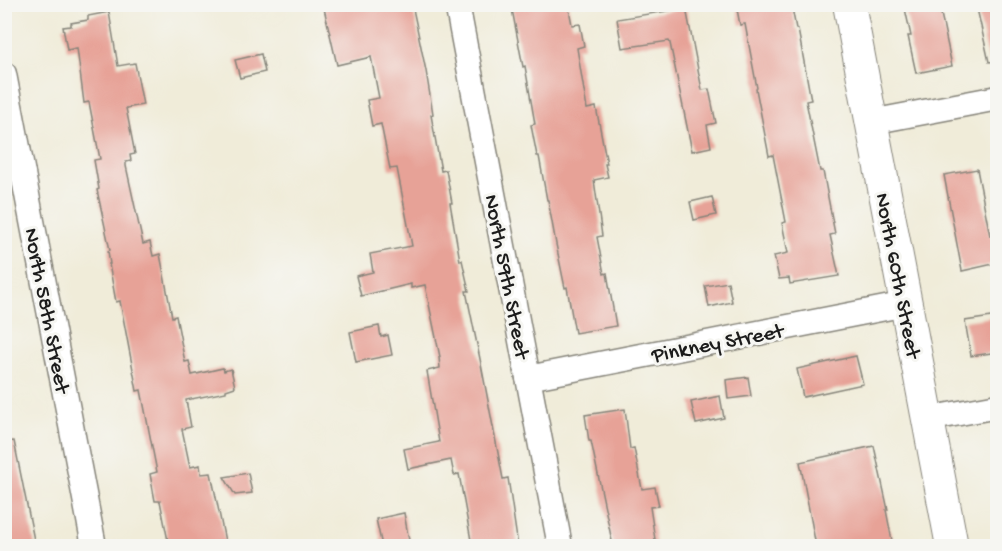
<svg xmlns="http://www.w3.org/2000/svg" width="1002" height="551" font-family="'Gochi Hand',sans-serif">
<style>
.building{fill:#e7a297}
.lines{fill:none;stroke-linecap:round;stroke-linejoin:round}
.minor-casing{stroke:#86847a;stroke-width:27}
.major-casing{stroke:#86847a;stroke-width:34}
.minor{stroke:#fff;stroke-width:24}
.major{stroke:#fff;stroke-width:32}
.labels{text-anchor:middle;stroke-width:6;stroke-linejoin:round;paint-order:stroke}
.street-label{font-size:22px;fill:#1c1c1c;stroke:#f6f6f2}
</style>
<rect width="100%" height="100%" fill="#f6f6f2"/>
<filter id="ink" filterUnits="userSpaceOnUse"><feTurbulence type="fractalNoise" baseFrequency=".0167" numOctaves="2"/><feDisplacementMap in="SourceGraphic" scale="12" xChannelSelector="R" yChannelSelector="G"/><feConvolveMatrix kernelMatrix="1 2 1 2 8 2 1 2 1" color-interpolation-filters="sRGB"/></filter>
<filter id="wash" filterUnits="userSpaceOnUse"><feTurbulence type="fractalNoise" baseFrequency=".008" numOctaves="4" result="noise"/><feDisplacementMap in="SourceGraphic" scale="24" xChannelSelector="R" yChannelSelector="G"/><feGaussianBlur stdDeviation="1.35" result="paint"/><feColorMatrix in="noise" values="0 0 0 0 0 0 0 0 0 0 0 0 0 0 0 0 0 1.4 0 .05"/><feComposite in="paint" operator="in"/></filter>
<g filter="url(#wash)">
<rect width="100%" height="100%" fill="#f0ecd9"/>
<g id="blocks">
<!-- building -->
<g class="building">
<polygon points="323,4 412,4 426,71 433,114 431,115 441,171 446,170 452,203 450,203 460,261 462,260 469,291 466,291 480,359 503,479 508,478 518,546 472,546 459,474 454,475 451,460 408,469 404,449 439,442 427,371 440,368 439,357 440,357 425,285 411,288 411,284 361,296 356,276 373,272 370,254 412,246 397,168 390,169 381,124 372,126 367,100 379,98 371,57 337,65"/>
<polygon points="511,4 568,4 572,25 580,24 584,46 577,48 587,109 596,107 607,164 605,164 608,177 594,180 602,236 597,237 604,274 607,273 616,326 575,333 567,287 565,288 556,244 548,200 547,200 539,156 537,156 531,125 535,124 525,66 523,67"/>
<polygon points="736,4 793,4 793,13 796,29 798,29 811,100 806,101 820,171 823,171 835,234 830,235 839,276 790,284 789,278 779,279 774,256 788,253 782,223 786,222 773,155 769,156 756,89 757,88 745,24 740,25"/>
<polygon points="904,4 939,4 952,66 916,73 908,36 911,36"/>
<polygon points="976,4 998,4 998,61 989,62"/>
<polygon points="686,8 702,90 709,89 716,123 707,125 711,147 692,151 670,43 669,41 622,48 617,19"/>
<polygon points="109,12 118,66 135,63 143,105 126,108 135,154 130,155 131,161 126,162 126,166 143,244 150,242 153,256 160,254 172,317 176,316 185,362 189,361 192,375 223,368 224,371 231,369 235,387 226,390 226,392 186,400 191,427 182,429 190,467 200,465 201,474 211,473 226,546 169,546 160,501 155,501 150,474 157,472 141,390 137,391 120,301 116,302 109,264 110,264 108,251 110,250 97,190 99,189 94,160 100,159 89,102 84,103 77,48 67,50 63,27 71,26 71,23 88,20 88,16"/>
<polygon points="261,54 265,72 240,78 235,60"/>
<polygon points="977,169 990,236 998,235 998,263 962,271 944,175"/>
<polygon points="712,197 716,215 694,220 690,202"/>
<polygon points="728,282 732,302 709,307 705,286"/>
<polygon points="998,316 998,352 971,356 965,321"/>
<polygon points="379,326 381,337 388,335 392,355 356,362 350,332"/>
<polygon points="856,356 863,384 803,397 797,369"/>
<polygon points="748,377 751,396 728,399 726,380"/>
<polygon points="720,396 724,418 696,424 691,402"/>
<polygon points="625,409 630,449 634,448 642,489 655,487 659,506 650,507 656,546 613,546 591,441 589,441 585,415"/>
<polygon points="14,441 33,535 35,546 4,546 4,442"/>
<polygon points="874,446 888,510 886,510 893,546 816,546 800,462"/>
<polygon points="248,473 252,493 235,495 224,477"/>
<polygon points="404,513 410,546 382,546 376,519"/>
</g>
</g>
</g>
<g filter="url(#ink)">
<use href="#blocks" fill-opacity="0" stroke="#86847a" stroke-width="1.5"/>
<g class="lines">
<!-- minor casing -->
<g class="minor-casing">
<g id="minor">
<polyline points="457,4 560,546"/>
<polyline points="4,74 94,546"/>
<polyline points="871,122 998,98"/>
<polyline points="528,378 906,304"/>
<polyline points="927,419 998,406"/>
</g>
</g>
<!-- major casing -->
<g class="major-casing">
<polyline id="major" points="849,4 952,546"/>
</g>
<!-- minor -->
<use href="#minor" class="minor"/>
<!-- major -->
<use href="#major" class="major"/>
</g>
</g>
<g class="labels">
<!-- street labels -->
<g class="street-label">
<text transform="translate(900 275) rotate(79)" y="8">North 60th Street</text>
<text transform="translate(509 276) rotate(79)" y="8">North 59th Street</text>
<text transform="translate(49 310) rotate(79)" y="8">North 58th Street</text>
<text transform="translate(717 341) rotate(-11)" y="8">Pinkney Street</text>
</g>
</g>
<!-- margin -->
<rect width="1002" height="551" fill="none" stroke="#f6f6f2" stroke-width="24"/>
</svg>
